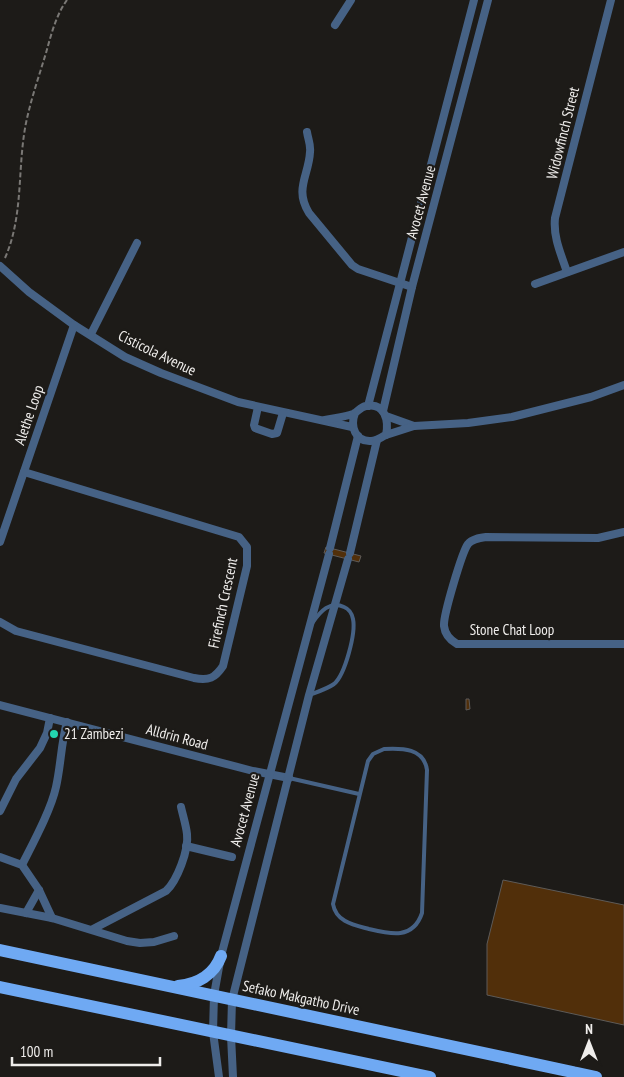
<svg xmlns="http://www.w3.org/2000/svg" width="624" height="1077" font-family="'PT Sans Narrow',sans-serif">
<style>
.building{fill:#512f0a;stroke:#5e5b58}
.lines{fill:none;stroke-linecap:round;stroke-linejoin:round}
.path{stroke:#7a7875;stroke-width:2;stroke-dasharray:5 2.5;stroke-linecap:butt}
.service{stroke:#466285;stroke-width:4}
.minor{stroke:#466285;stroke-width:8}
.primary{stroke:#6fa9f3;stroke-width:12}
.poi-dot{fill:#23d5af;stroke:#1d1b18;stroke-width:2}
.labels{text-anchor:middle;stroke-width:4.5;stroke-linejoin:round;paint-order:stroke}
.street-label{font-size:15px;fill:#efedeb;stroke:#1d1b18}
.poi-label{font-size:15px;fill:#efedeb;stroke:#1d1b18;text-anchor:start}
</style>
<rect width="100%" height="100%" fill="#1d1b18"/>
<!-- building -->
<g class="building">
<polygon points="326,547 361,556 359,562 324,553"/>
<polygon points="466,699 469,699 470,709 466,710"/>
<polygon points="51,731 59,732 57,738 50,736"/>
<polygon points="503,880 624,905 624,1025 487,995 487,944"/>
</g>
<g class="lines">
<!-- path -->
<path class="path" d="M5,258C24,215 17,168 26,123C31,99 39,76 46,53C51,35 56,15 67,0"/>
<!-- service -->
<g class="service">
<path d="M309,695C317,692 327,689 334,684C345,675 356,633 353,619C352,614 349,609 344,607C330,600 320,612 313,622"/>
<path d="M384,749C402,748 424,748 427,770L422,913C413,940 390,934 369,929C354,925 336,922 333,904L368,761L373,754Z"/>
<polyline points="289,778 359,794"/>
</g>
<!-- minor -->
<g class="minor">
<polyline points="335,25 351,0"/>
<path d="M307,132C308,139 311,145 310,152C309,175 294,189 309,213L352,265L358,269L412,287"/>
<polyline points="0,266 29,292 74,325 125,357 161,373 238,402 352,427"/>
<path d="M567,272C561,254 553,237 555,218L611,0"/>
<polyline points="535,284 624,252"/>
<polyline points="91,334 137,243"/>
<polyline points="368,406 474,0"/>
<polyline points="258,407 254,425 255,428 272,434 277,433 283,413"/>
<polyline points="383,411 412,287 488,0"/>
<polyline points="386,416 414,426"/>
<path d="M325,420C334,418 344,417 353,414C358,412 360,407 366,406C385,402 389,421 386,435C381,437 377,441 371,441C355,442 350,426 355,413"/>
<polyline points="386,435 414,426 468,423 512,417 591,397 624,385"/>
<path d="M624,532L598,538L486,537C479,538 472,539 468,544C462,552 443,616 444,626C445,635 450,640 457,644H624"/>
<polyline points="0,542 74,325"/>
<polyline points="330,548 358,436"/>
<polyline points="350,553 377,440"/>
<path d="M0,622L16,631L194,678C209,681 215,678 223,666L247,566V547L239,537L24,472"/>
<polyline points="0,705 253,771 289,778"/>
<polyline points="0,811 16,779 40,748 47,733 50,718"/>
<polyline points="186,846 232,857"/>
<polyline points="0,857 22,865 39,890 52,918"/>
<path d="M22,865C33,843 51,810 56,787C61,765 61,743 67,722"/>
<polyline points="0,908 52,918 127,941 140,943 154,942 174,936"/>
<polyline points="26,913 39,890"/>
<path d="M93,929L166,891C177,881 189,850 187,834C186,825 183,816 181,807"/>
<polyline points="219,1077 213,1032 214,995 221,956 329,554"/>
<polyline points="233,1077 231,1036 232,1000 309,695 348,559"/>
</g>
<!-- primary -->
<g class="primary">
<polyline points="0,950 596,1077"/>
<path d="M178,986C197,984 214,975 221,956"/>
<polyline points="0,987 430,1077"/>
</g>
</g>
<!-- markers -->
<circle class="poi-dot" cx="54" cy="734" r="5"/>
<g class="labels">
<!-- street labels -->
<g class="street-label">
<text transform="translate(563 133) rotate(-76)" y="5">Widowfinch Street</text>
<text transform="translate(421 202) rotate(-75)" y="5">Avocet Avenue</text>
<text transform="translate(157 353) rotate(26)" y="5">Cisticola Avenue</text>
<text transform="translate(29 415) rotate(-71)" y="5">Alethe Loop</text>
<text transform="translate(223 603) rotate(-78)" y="5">Firefinch Crescent</text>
<text x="512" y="635">Stone Chat Loop</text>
<text transform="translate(177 737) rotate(15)" y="5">Alldrin Road</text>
<text transform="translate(245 810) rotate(-75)" y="5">Avocet Avenue</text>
<text transform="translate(301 998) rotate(12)" y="5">Sefako Makgatho Drive</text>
</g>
<!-- poi labels -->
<g class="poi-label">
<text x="64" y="739">21 Zambezi</text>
</g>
</g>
<!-- north arrow -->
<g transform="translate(589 1042)" stroke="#1d1b18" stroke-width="4" paint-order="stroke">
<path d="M0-4L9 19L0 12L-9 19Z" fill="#efedeb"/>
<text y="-8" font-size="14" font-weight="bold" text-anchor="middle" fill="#efedeb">N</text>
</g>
<!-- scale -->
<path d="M12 1057v8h148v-8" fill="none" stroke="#efedeb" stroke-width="2.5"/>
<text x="20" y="1057" font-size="15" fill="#efedeb" stroke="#1d1b18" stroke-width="4" paint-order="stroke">100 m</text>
</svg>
